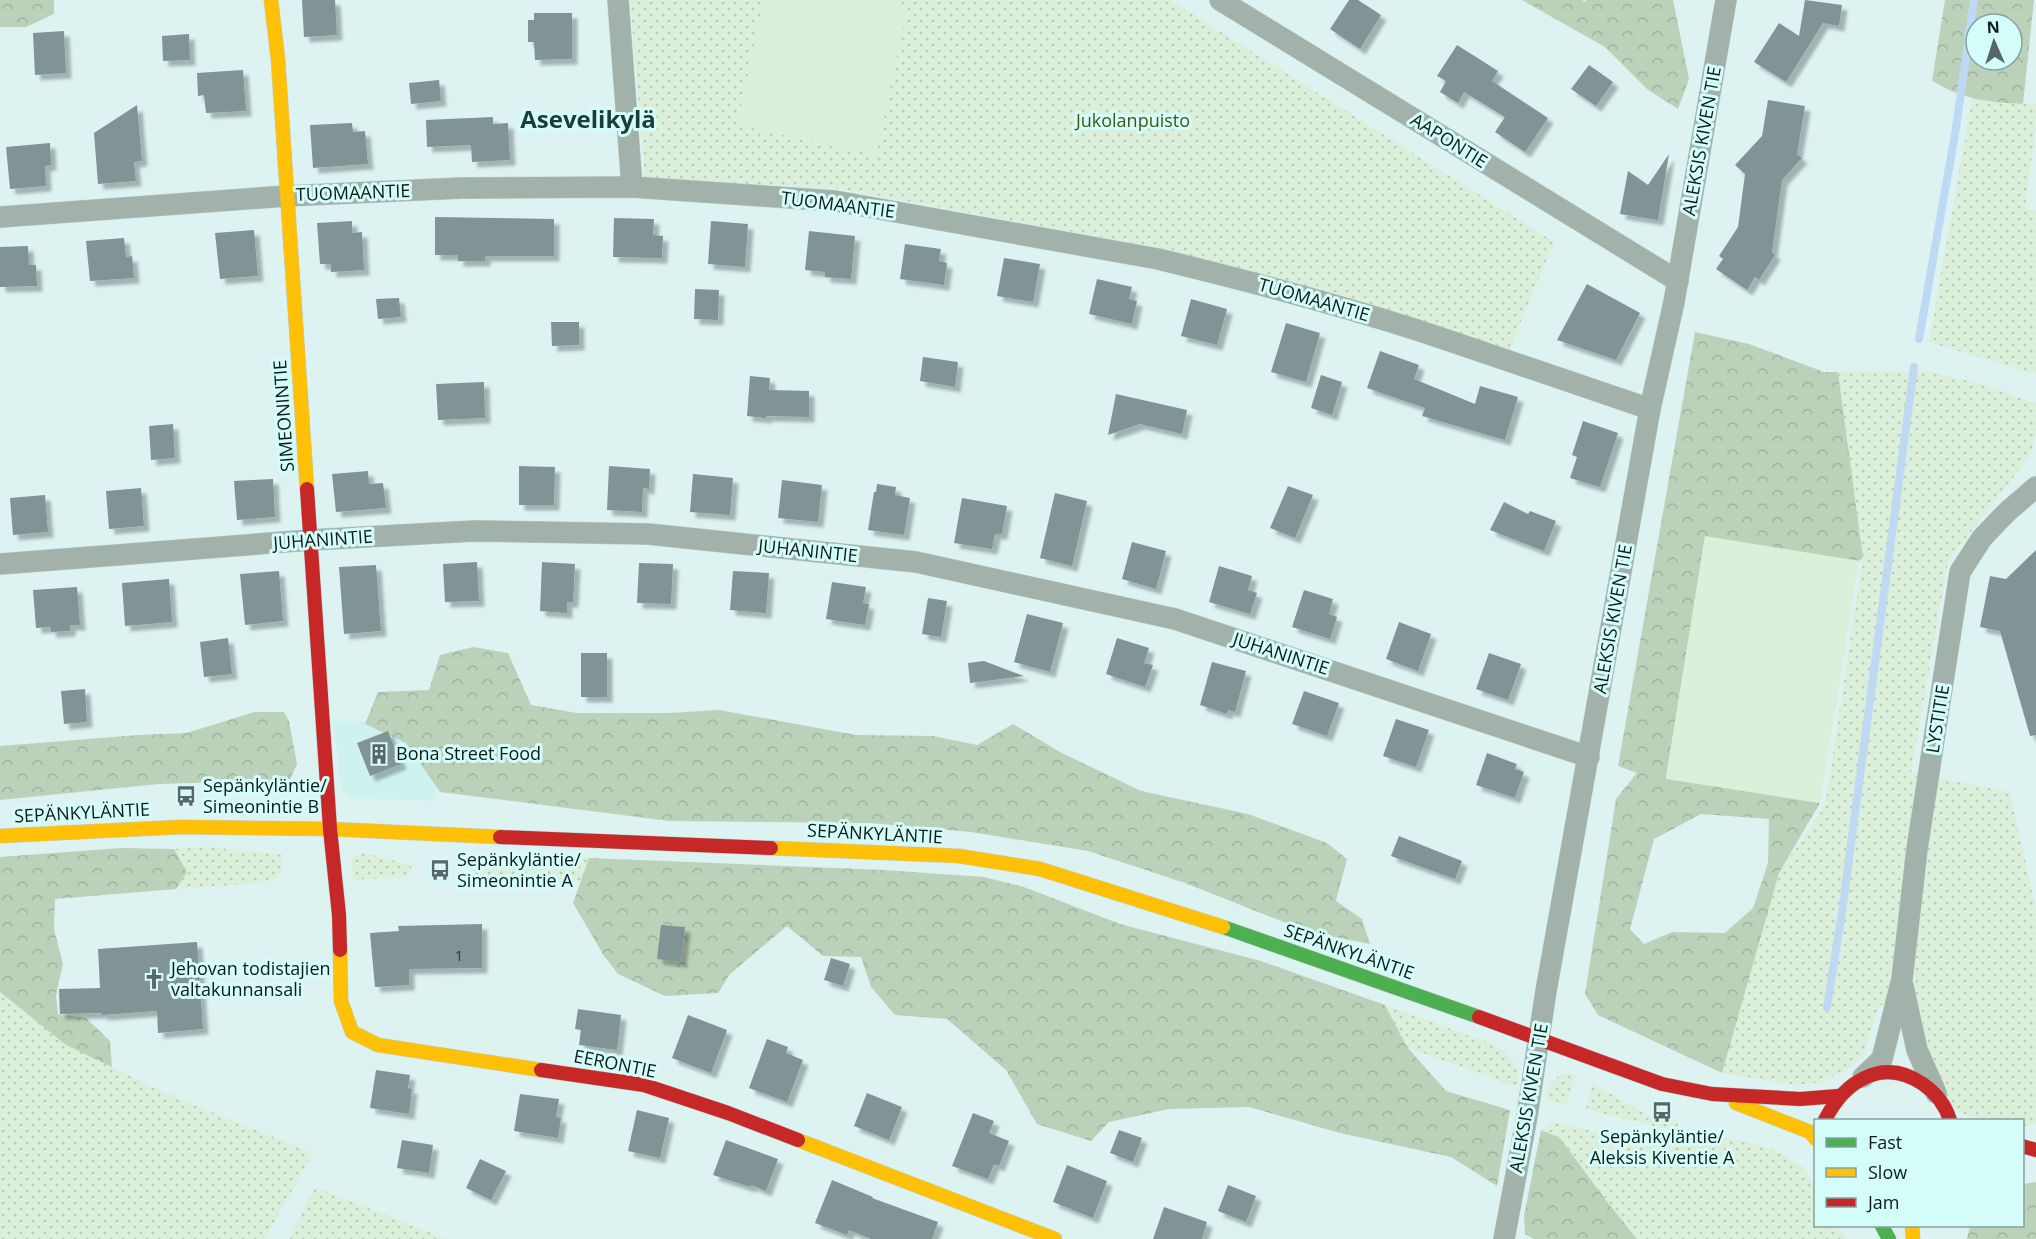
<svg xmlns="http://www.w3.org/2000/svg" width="2036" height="1239" font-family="'Open Sans',sans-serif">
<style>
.built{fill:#cdf2f0}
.grass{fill:url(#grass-dots)}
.forest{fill:url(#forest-crowns);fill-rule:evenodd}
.garden{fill:#dbefda}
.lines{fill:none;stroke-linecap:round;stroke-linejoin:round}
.stream{stroke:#bed9f4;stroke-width:8}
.building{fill:#809496;filter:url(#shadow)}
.street-casing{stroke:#bdcfcd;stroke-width:22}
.fast-casing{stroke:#bdcfcd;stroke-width:15}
.slow-casing{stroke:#bdcfcd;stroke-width:15}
.jam-casing{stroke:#bdcfcd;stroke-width:15}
.street{stroke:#a2b2aa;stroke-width:21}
.fast{stroke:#4caf50;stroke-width:14}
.slow{stroke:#ffc107;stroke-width:14}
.jam{stroke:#c62828;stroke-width:14}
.labels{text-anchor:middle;stroke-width:6;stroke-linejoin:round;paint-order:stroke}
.number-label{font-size:15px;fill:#2a3a3a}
.park-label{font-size:18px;fill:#3e5718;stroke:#d4fcf9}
.street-label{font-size:18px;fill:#0d1c1b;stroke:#d4fcf9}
.poi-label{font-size:18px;fill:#0d1c1b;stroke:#d4fcf9;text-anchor:start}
.district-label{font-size:24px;font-weight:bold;fill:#193d3c;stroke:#d4fcf9}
</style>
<defs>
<pattern id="grass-dots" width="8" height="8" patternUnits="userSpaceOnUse" patternTransform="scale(1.5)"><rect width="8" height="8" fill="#dbefda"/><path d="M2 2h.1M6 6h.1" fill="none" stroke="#bbccba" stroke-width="1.8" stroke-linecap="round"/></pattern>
<pattern id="forest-crowns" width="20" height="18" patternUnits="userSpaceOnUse" patternTransform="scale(1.5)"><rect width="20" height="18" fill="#bcd1b9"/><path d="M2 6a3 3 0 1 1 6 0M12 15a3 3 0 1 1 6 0" fill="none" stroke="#a0b39e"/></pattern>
<filter id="shadow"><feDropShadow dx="5.5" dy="5.5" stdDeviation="1.5" flood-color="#0004"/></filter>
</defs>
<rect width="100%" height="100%" fill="#ddf3f1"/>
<!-- built -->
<polygon class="built" points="430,719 436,801 353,798 342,791 333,722"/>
<!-- grass -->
<g class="grass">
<polygon points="630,0 1170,0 1554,242 1508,353 1160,248 840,189 645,178"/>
<polygon points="1972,99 2023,104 2036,104 2036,124 2025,208 2036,212 2036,374 1929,342"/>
<path d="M1838,372H1931L1986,385L2036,404V432L2030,456L1948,561L1911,773L2010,792L2036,910V1124L2023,1126L2022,1120C2002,1120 1982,1123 1963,1114C1935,1101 1925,1036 1920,1008L1879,1005L1863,1057L1845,1071L1822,1082L1796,1085L1722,1073L1779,873L1825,806L1863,558Z"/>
<polygon points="210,847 284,855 279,877 261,883 176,889 186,872 174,849"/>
<polygon points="363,852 412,866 406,877 353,880 352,858"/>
<polygon points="498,853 589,858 581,881 477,878 471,867"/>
<polygon points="0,992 67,1045 167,1094 313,1153 265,1239 0,1239"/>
<path d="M1385,1005L1495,1045C1510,1055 1520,1065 1518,1084L1510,1085L1407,1047Z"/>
<polygon points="1572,1073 1576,1075 1566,1105 1545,1097 1549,1087 1559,1075"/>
<polygon points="1592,1083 1649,1116 1679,1121 1677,1128 1661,1128 1586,1109"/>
<polygon points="1554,1123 1598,1132 1680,1142 1730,1138 1775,1150 1805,1169 1815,1188 1816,1226 1838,1226 1846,1239 1637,1239 1605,1199 1560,1138 1541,1130"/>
<polygon points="315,1187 446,1239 289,1239"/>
</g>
<!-- forest -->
<g class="forest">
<polygon points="0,0 54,0 54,14 26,27 0,27"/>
<polygon points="1522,0 1582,0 1585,2 1586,0 1673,0 1689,79 1678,109 1648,90 1605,47"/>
<path d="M1945,0H2034L2023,104C1986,102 1965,100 1932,81ZM1976,24H2012V60H1976Z"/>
<path d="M1695,332L1749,344L1824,372H1838L1863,558L1859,561L1705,537L1666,778L1820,803L1779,873L1722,1073L1598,1015L1585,994L1616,799L1637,773L1618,766ZM1701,814L1769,819L1768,863L1753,908L1725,933L1672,932L1644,944L1630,929L1654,839Z"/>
<polygon points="473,647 508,653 531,705 577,713 668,713 719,710 856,735 933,736 977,745 1013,724 1060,752 1141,791 1248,814 1327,843 1347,859 1336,901 1362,919 1370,944 1309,932 1185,883 1088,851 971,832 869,823 669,821 440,792 406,743 365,724 378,692 429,690 440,655"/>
<polygon points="254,712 284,712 289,721 297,764 290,780 159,784 0,800 0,746 138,735 187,733"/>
<polygon points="122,848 174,849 187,872 176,889 55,899 54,929 63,964 56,995 58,1014 86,1018 110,1041 112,1067 66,1045 0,992 0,857"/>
<polygon points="589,858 884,870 984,877 1024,887 1120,924 1261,961 1385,1005 1407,1047 1446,1091 1510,1110 1497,1186 1451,1157 1340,1133 1249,1107 1169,1109 1109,1122 1091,1141 1037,1124 1006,1070 947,1019 895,1015 871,987 861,957 823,956 787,926 730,974 718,993 665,996 618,974 604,956 573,903"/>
<polygon points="1541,1130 1560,1138 1605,1199 1637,1239 1534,1239 1525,1234 1524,1216"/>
<polygon points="2036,1182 2036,1239 1967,1239 1970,1226 2022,1226 2023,1184"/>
</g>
<!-- garden -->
<g class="garden">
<polygon points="764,0 881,0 908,6 876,155 737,125"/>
<polygon points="1705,536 1859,561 1820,803 1666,779"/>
</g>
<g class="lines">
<!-- stream -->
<g class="stream">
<polyline points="1919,339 1956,128 1974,0"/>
<polyline points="1827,1007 1842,912 1914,367"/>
</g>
</g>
<!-- building -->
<g class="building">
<polygon points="302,0 335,0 337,35 304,37"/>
<polygon points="1349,0 1358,0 1381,15 1360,49 1330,29"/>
<polygon points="1805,0 1842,5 1839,26 1823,23 1786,82 1754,62 1779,23 1799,36"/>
<polygon points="534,13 572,13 572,59 535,60 534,42 528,42 528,20 534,20"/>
<polygon points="64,31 66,73 35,75 33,33"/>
<polygon points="189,34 190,60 163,61 162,36"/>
<polygon points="1457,45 1498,71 1492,81 1548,118 1525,152 1495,132 1505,117 1464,92 1458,103 1440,92 1446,81 1437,76"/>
<polygon points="1589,65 1613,82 1596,106 1571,89"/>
<polygon points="243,70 246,111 206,113 204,95 198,96 197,73"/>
<polygon points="439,80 441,101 411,104 409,83"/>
<polygon points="1768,100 1805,106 1797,154 1802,158 1782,180 1772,252 1775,255 1759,280 1755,277 1747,290 1716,269 1723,259 1719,256 1738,227 1745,174 1735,165 1762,136"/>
<polygon points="137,105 142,161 134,162 136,181 98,184 94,133"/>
<polygon points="493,117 493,124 508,123 510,160 472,162 471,145 427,147 426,120"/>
<polygon points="352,123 353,132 365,131 368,164 313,168 310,125"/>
<polygon points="50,143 51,165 45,166 46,186 10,189 6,147"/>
<polygon points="1669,154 1658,220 1620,214 1628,171 1648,185"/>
<polygon points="435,217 554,219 554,256 485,256 485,261 458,261 458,255 435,255"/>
<polygon points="614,218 654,219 653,235 663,236 662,258 613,257"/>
<polygon points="352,221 352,233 362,232 364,270 331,272 331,264 320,264 317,223"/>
<polygon points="711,221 748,224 745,267 708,264"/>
<polygon points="254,230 258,276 220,279 215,233"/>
<polygon points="809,231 855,236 851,279 825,277 825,272 805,270"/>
<polygon points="124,238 126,257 132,256 134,278 90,281 86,241"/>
<polygon points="905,244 941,249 939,261 947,263 944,285 900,279"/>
<polygon points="28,246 29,265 36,265 37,286 0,287 0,247"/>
<polygon points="1004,258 1040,264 1033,302 997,296"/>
<polygon points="1097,279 1132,287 1129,299 1137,301 1132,324 1089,314"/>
<polygon points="1587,284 1640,313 1616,360 1557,340"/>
<polygon points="695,289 719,290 718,320 694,319"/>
<polygon points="399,298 401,317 378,319 376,299"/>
<polygon points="1191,299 1227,309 1217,345 1181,336"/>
<polygon points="551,322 579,322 579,345 552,346"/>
<polygon points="1286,323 1320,333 1306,382 1271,372"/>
<polygon points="1380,351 1419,365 1414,379 1475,404 1480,386 1518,397 1505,440 1422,416 1425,408 1367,388"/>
<polygon points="923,357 958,362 955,387 920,381"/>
<polygon points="1321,375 1342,382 1332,415 1311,408"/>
<polygon points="750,376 770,378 769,390 809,391 809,417 766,416 766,418 747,416"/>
<polygon points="484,382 485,418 438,420 436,384"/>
<polygon points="1116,394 1187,410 1182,434 1140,424 1108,435"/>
<polygon points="1583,421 1618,433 1600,487 1570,478 1577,457 1572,455"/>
<polygon points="173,424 175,458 151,460 149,426"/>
<polygon points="519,466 555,467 554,505 519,505"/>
<polygon points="609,466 650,469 649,489 643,488 642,512 607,510"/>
<polygon points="368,471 369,484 383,483 386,508 336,512 332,474"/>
<polygon points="693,474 733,478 730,515 690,512"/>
<polygon points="273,479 275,517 237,520 234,481"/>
<polygon points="782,480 822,485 818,522 778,518"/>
<polygon points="877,484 896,487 895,495 910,498 904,535 868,530 874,492 876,492"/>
<polygon points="1288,486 1313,495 1295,538 1270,528"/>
<polygon points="141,488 144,526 109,529 106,491"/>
<polygon points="1055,493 1087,501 1072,566 1040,558"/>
<polygon points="45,495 48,532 13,535 10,498"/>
<polygon points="962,498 1007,506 1002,534 995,534 992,549 954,543"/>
<polygon points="1504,502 1528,514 1530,511 1556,521 1544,551 1490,530"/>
<polygon points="1132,542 1166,551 1156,589 1122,579"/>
<polygon points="2036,550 2036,735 2030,736 2000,631 1980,627 1990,576 2006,579"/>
<polygon points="477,562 479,601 445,602 443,564"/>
<polygon points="542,562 575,564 573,602 567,602 567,613 540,611"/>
<polygon points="639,563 673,564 671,604 637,603"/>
<polygon points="376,565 381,631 344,634 339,567"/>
<polygon points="1219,566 1252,576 1248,590 1257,593 1250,614 1209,602"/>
<polygon points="279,571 283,621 245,625 240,574"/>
<polygon points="733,571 769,573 766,613 730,610"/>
<polygon points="169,579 172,622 125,626 122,583"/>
<polygon points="832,582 866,587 863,603 869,604 865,625 826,619"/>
<polygon points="77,587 80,625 70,625 70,631 51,632 50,627 36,628 33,590"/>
<polygon points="1304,590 1333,599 1329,614 1337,617 1330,639 1292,627"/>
<polygon points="928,598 947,601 941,637 922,634"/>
<polygon points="1027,614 1063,623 1050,672 1014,662"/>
<polygon points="1399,622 1431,634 1418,671 1386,659"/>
<polygon points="228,638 232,674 204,677 200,642"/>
<polygon points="1117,638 1149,648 1144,663 1153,665 1145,687 1106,674"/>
<rect x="581" y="653" width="26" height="44"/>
<polygon points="1489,653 1521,664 1508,700 1476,689"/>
<polygon points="984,661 1024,676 970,683 968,663"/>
<polygon points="1212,662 1246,671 1235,712 1228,710 1227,714 1200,705"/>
<polygon points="85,689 87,722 64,724 61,691"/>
<polygon points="1304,691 1339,703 1327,736 1292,724"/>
<polygon points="1396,719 1429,730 1416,767 1383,756"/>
<polygon points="388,731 401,764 370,776 357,743"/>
<polygon points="1487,753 1517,764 1515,769 1524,772 1515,798 1476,785"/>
<polygon points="1399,836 1462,861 1455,879 1391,856"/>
<polygon points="482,924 482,968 409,969 409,985 375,987 370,933 399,931 398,926"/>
<polygon points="661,925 685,927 681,962 657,959"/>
<polygon points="197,942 203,1029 158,1033 157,1011 102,1015 102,1013 60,1014 59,989 100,988 98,949"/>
<polygon points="831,958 850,964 843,986 824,980"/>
<polygon points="578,1009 621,1015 617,1050 579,1045 581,1030 575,1029"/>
<polygon points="688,1015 727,1030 711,1073 672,1058"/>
<polygon points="767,1039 788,1047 786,1053 803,1060 787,1102 749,1088"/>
<polygon points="376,1070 410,1075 408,1088 412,1089 409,1114 370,1108"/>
<polygon points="867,1093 902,1107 889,1140 854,1126"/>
<polygon points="520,1094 559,1099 556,1117 561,1118 558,1138 514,1131"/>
<polygon points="637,1110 669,1118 660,1158 628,1151"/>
<polygon points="973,1113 994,1121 989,1133 1009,1141 999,1166 994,1164 988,1179 952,1166"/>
<polygon points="1119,1130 1142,1138 1133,1162 1110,1153"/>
<polygon points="402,1140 433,1145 429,1173 397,1168"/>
<polygon points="726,1140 778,1159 766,1191 751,1185 750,1187 713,1175"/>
<polygon points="480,1159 506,1171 491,1200 466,1188"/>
<polygon points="1067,1165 1107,1181 1093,1218 1053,1202"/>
<polygon points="832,1180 873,1197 872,1198 938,1222 932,1239 871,1239 849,1230 847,1235 815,1223"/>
<polygon points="1228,1185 1256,1196 1246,1222 1218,1211"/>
<polygon points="1164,1207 1207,1222 1202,1239 1153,1239"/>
</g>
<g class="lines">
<!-- street casing -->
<g class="street-casing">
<g id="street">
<polyline points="618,0 632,187"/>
<polyline points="1220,0 1678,281"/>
<path d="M0,217L286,196L462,188L632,187L835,201L1158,259C1245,280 1332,303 1417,330C1495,356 1573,383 1650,409"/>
<polyline points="0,564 310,540 474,531 648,534 916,562 1175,619 1589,757"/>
<polyline points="1903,986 1917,1050 1936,1093"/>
<polyline points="1863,1077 1882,1059 1902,979 1917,849 1960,572 1982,538 2007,512 2036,487"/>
<polyline points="1504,1239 1527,1116 1546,991 1650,409 1674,302 1726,0"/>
</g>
</g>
<!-- fast casing -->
<g class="fast-casing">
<g id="fast">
<polyline points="1223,927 1479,1017"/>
<polyline points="1882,1226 1889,1239"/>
</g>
</g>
<!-- slow casing -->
<g class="slow-casing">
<g id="slow">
<polyline points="271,0 278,59 307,489"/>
<polyline points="0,836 181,827 330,829 500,837"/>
<polyline points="771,848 959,856 1040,869 1223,927"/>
<polyline points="340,950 341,1001 352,1032 378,1045 541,1070"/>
<polyline points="1736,1103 1810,1132 1816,1139"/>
<polyline points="798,1140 1055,1239"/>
<polyline points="1912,1226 1913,1239"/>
</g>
</g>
<!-- jam casing -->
<g class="jam-casing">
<g id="jam">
<polyline points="307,489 330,829 339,915 340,950"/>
<polyline points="500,837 771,848"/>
<polyline points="1479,1017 1662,1084 1712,1094 1800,1099 1838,1096"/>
<polyline points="541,1070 644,1085 728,1113 798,1140"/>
<path d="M1825,1120C1844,1082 1882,1056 1923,1084C1936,1093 1945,1104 1950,1120"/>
<polyline points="2022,1146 2036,1150"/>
</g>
</g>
<!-- street -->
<use href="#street" class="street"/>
<!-- fast -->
<use href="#fast" class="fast"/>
<!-- slow -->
<use href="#slow" class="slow"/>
<!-- jam -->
<use href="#jam" class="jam"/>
</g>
<!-- icons -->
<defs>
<g id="building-bare" transform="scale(1.62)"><path d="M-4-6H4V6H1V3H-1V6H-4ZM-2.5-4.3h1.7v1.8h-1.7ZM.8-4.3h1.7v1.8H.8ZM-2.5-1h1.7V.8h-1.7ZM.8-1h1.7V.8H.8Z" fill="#566766" stroke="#d4fcf9" stroke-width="2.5" paint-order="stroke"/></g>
<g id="bus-bare" transform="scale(1.62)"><path d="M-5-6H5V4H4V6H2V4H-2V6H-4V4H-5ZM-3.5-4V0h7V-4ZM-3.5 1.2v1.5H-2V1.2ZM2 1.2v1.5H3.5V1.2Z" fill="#566766" stroke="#d4fcf9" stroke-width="2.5" paint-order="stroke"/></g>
<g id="church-bare" transform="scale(1.62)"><path d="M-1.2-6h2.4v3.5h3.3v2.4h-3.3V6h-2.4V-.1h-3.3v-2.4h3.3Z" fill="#566766" stroke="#d4fcf9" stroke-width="2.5" paint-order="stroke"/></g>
</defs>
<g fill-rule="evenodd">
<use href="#building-bare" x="379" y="754"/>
<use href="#bus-bare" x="186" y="796"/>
<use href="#bus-bare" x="440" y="870"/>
<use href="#church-bare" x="154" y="979"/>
<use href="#bus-bare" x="1662" y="1112"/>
</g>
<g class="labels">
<!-- number labels -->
<g class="number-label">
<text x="459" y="961">1</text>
</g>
<!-- park labels -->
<g class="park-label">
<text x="1133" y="127">Jukolanpuisto</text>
</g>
<!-- street labels -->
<g class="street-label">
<text transform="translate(1449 141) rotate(32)" y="6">AAPONTIE</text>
<text transform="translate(1702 141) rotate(-80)" y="6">ALEKSIS KIVEN TIE</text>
<text transform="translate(353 193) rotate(-2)" y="6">TUOMAANTIE</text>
<text transform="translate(838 205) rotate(7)" y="6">TUOMAANTIE</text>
<text transform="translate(1314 300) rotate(16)" y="6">TUOMAANTIE</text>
<text transform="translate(284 416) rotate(-94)" y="6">SIMEONINTIE</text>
<text transform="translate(323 540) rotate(-4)" y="6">JUHANINTIE</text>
<text transform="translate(808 551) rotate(6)" y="6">JUHANINTIE</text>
<text transform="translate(1613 619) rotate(-80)" y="6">ALEKSIS KIVEN TIE</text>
<text transform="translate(1281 654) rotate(18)" y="6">JUHANINTIE</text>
<text transform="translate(1938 719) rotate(-81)" y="6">LYSTITIE</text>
<text transform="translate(82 813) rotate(-3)" y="6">SEPÄNKYLÄNTIE</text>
<text transform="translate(875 834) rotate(3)" y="6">SEPÄNKYLÄNTIE</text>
<text transform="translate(1349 952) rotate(19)" y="6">SEPÄNKYLÄNTIE</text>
<text transform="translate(615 1064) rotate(11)" y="6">EERONTIE</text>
<text transform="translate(1529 1098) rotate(-80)" y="6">ALEKSIS KIVEN TIE</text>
</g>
<!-- poi labels -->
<g class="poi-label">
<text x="396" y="760">Bona Street Food</text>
<text x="203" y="792">Sepänkyläntie/<tspan x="203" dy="21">Simeonintie B</tspan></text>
<text x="457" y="866">Sepänkyläntie/<tspan x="457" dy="21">Simeonintie A</tspan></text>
<text x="171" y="975">Jehovan todistajien<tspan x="171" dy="21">valtakunnansali</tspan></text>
<text x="1662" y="1143" text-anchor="middle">Sepänkyläntie/<tspan x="1662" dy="21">Aleksis Kiventie A</tspan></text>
</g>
<!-- district labels -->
<g class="district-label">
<text x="588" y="128">Asevelikylä</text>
</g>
</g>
<!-- legend -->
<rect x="1814" y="1119" width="210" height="108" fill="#d4fcf9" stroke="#84a2a0" stroke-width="1.5"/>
<rect x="1826" y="1138" width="30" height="9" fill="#4caf50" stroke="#84a2a0" stroke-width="1.5"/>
<text x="1868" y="1149" font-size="18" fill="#0d1c1b">Fast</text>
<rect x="1826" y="1168" width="30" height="9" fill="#ffc107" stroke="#84a2a0" stroke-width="1.5"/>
<text x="1868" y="1179" font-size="18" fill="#0d1c1b">Slow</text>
<rect x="1826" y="1198" width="30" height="9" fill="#c62828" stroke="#84a2a0" stroke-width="1.5"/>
<text x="1868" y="1209" font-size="18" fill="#0d1c1b">Jam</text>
<!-- north arrow -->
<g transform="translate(1994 42) rotate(357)"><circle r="28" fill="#d4fcf9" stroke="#84a2a0" stroke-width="1.5"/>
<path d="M0-4.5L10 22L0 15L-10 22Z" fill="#566766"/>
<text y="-9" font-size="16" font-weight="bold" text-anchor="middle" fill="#0d1c1b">N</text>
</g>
</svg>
